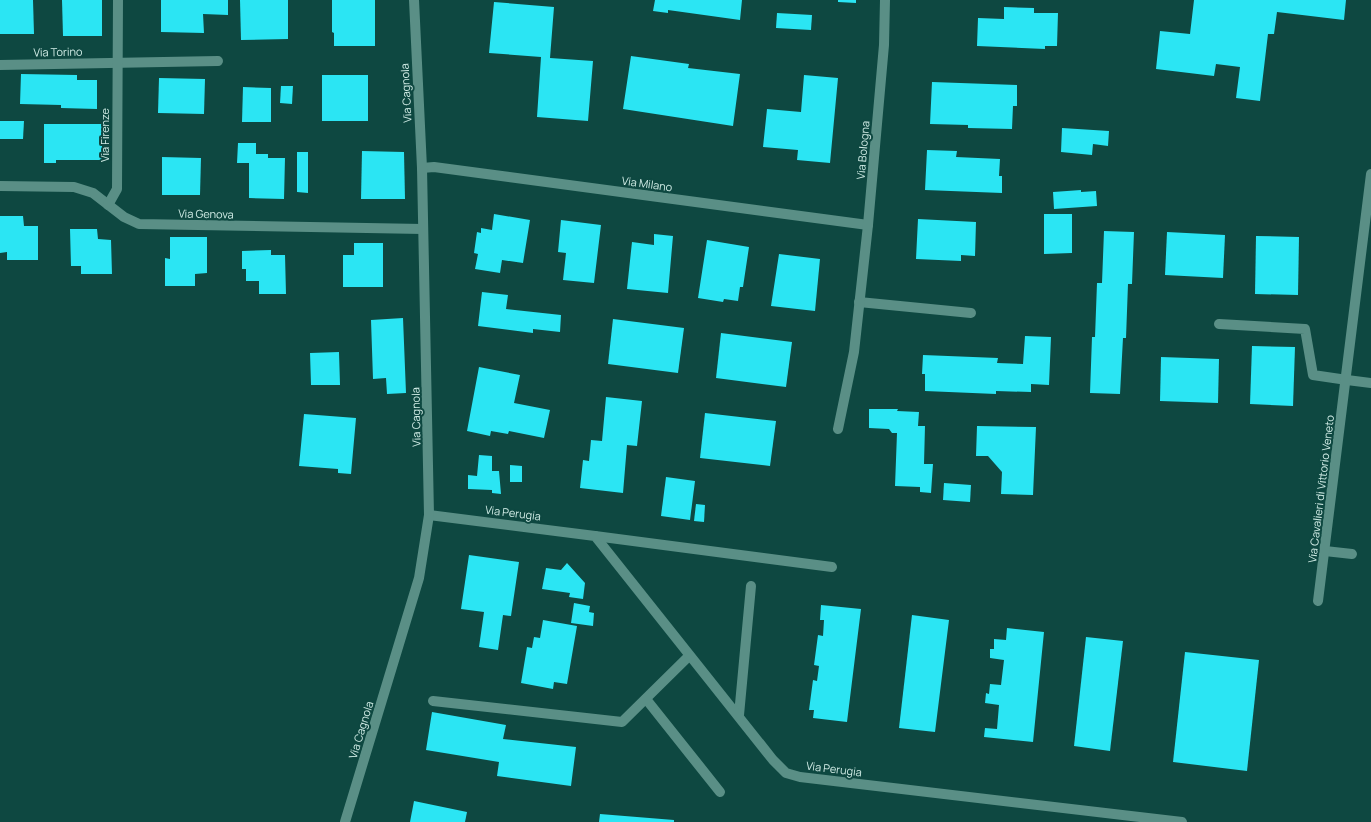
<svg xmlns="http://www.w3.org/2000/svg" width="1371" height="822" font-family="Manrope,sans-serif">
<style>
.building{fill:#2be5f3}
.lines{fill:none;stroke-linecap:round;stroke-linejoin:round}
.lane{stroke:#5a8f86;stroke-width:10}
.street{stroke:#5a8f86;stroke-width:10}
.labels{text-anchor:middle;stroke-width:4;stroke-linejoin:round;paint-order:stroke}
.street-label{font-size:11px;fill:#d1ece6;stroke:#0e4841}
</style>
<rect width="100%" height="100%" fill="#0e4841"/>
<!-- building -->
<g class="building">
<polygon points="0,0 33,0 34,34 0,34"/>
<polygon points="62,0 102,0 102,36 63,36"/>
<polygon points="161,0 228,0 228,15 203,14 204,33 161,32"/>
<polygon points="240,0 288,0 288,39 241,40"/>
<polygon points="332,0 375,0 375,46 334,46 334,33 332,32"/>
<polygon points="655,0 742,0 740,20 668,10 668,13 653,11"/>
<polygon points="838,0 856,0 856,3 838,2"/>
<polygon points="1194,0 1346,0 1344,20 1277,12 1274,34 1268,34 1260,101 1236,98 1240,67 1216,64 1214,76 1156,69 1160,31 1190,34"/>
<polygon points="494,2 554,7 550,58 593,61 588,121 537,117 541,57 489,53"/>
<polygon points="1004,7 1034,8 1034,13 1058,13 1057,46 1045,46 1045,49 977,46 978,18 1004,19"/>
<polygon points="777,13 812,15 811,30 776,28"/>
<polygon points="631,56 689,64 688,68 740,74 733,126 623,109"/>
<polygon points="21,74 77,75 77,80 97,80 97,109 61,108 61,105 20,104"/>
<rect x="322" y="75" width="46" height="46"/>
<polygon points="804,75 838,78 830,163 797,160 798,150 763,147 767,109 801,112"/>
<polygon points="159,78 205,79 204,114 158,113"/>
<polygon points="932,82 1017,85 1017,106 1013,106 1012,129 968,128 968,125 930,124"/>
<polygon points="281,86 293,86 292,104 280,103"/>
<polygon points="243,87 271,88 271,122 242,122"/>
<polygon points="0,121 24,121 23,139 0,139"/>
<polygon points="44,124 102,124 102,160 56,160 56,163 44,163"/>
<polygon points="1062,128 1109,131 1108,146 1093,144 1092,155 1061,152"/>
<polygon points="238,143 256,143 256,154 268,154 268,158 285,158 284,199 249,198 249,163 237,163"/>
<polygon points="927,150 957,151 956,157 1000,159 999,176 1002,176 1002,193 925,190"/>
<polygon points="362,151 404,152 405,199 361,199"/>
<polygon points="297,152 308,152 308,193 297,192"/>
<polygon points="162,157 201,158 200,195 162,195"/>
<polygon points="1081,190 1081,192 1096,191 1097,206 1054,209 1053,192"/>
<polygon points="494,214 530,220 523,263 502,260 500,273 475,269 478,254 474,253 477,232 481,233 481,228 492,230"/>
<polygon points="1044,214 1072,214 1072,253 1044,254"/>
<polygon points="0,216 23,216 24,226 38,226 38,260 7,260 7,252 0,253"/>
<polygon points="918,219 976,222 975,256 961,255 961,261 916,259"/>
<polygon points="561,220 601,225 594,283 563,280 566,253 558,252"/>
<polygon points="70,229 97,229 98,239 111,240 112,274 81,274 81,266 71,266"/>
<polygon points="1104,231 1134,232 1132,284 1128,284 1126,338 1123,338 1120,394 1090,393 1092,337 1095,337 1097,283 1102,283"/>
<polygon points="1167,232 1225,235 1223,278 1165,275"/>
<polygon points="654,234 673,236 668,293 627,289 632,242 654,245"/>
<polygon points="1256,236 1299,237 1298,295 1255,294"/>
<polygon points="170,237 207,237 207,273 195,274 195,286 165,286 165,258 170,259"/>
<polygon points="707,240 749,247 743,287 740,287 738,301 724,299 723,302 698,298"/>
<polygon points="354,243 383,243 383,287 343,287 343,255 354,255"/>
<polygon points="271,250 271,255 285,255 286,294 259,294 259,281 246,281 246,269 242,269 242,251"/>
<polygon points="779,254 820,259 815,311 771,306"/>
<polygon points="482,292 508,295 506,309 561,315 560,332 533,329 533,333 478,326"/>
<polygon points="403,318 406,393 387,394 386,378 373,379 371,320"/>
<polygon points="613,319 684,328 678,373 608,364"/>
<polygon points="721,333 792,342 786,387 716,378"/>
<polygon points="1025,336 1051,337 1049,385 1031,384 1031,392 996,391 996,394 925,391 925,374 922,374 923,355 998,358 997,363 1023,364"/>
<polygon points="1252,346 1295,347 1293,406 1250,404"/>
<polygon points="339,352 340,385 311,385 310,353"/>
<polygon points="1161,357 1219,359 1218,403 1160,401"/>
<polygon points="479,367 520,375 514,403 550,410 544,438 509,431 508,434 491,431 490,436 467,431"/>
<polygon points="606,397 642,401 637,446 627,445 623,493 580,488 583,460 589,461 591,440 602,441"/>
<polygon points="869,409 898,409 897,411 919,412 918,426 925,426 924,464 933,464 931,493 920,492 920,487 895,486 897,433 892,433 889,429 869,428"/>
<polygon points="705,413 776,421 770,466 700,458"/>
<polygon points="304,414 356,418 351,474 338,473 338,469 299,466"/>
<polygon points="977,426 1036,427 1033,495 1001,494 1002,472 988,456 976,456"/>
<polygon points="479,455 492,456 492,471 499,471 501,494 492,493 492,490 468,489 468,475 477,476"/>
<polygon points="510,465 522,466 522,482 510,482"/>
<polygon points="666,477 695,481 690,520 661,516"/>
<polygon points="944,483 971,485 970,502 943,500"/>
<polygon points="696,504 705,505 704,522 694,521"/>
<polygon points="469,555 519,562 511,616 503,615 498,650 479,647 484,612 461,609"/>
<polygon points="567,563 585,583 583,599 569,597 570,593 542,589 546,568 561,570"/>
<polygon points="574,603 590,606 589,612 594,613 593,626 571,623"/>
<polygon points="821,605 861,609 847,722 813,718 814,710 809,710 813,680 817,681 819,666 814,665 818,635 823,636 824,620 820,620"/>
<polygon points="912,615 949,620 935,732 899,728"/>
<polygon points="543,620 577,626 567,684 554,682 553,689 521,683 527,647 532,648 534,637 540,638"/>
<polygon points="1007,628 1044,632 1033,742 984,737 985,728 997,729 999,705 985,703 986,693 989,694 990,684 1001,685 1004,660 990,658 990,649 994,649 994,639 1006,640"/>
<polygon points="1086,637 1123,641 1110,751 1074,746"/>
<polygon points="1185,652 1259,660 1247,771 1173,762"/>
<polygon points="432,712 506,725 503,739 576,747 571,786 497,776 499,762 426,750"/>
<polygon points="414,801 467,812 465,822 410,822"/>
<polygon points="600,814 674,820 674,822 599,822"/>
</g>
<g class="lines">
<!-- lane -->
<g class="lane">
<polyline points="1219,324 1305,329 1313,375 1347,380"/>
<polyline points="1325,551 1352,554"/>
<polyline points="646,699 720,792"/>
<polyline points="433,701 622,722 689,656"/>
<polyline points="739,715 751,586"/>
</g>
<!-- street -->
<g class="street">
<polyline points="0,65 218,61"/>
<polyline points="422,168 434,167 868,225"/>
<polyline points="0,186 74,187 93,193 124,217 139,224 423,229"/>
<polyline points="108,205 117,189 118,0"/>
<polyline points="859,302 971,313"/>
<polyline points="1347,380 1371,383"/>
<polyline points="838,429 854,352 868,225 884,45 885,0"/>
<polyline points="429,515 595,536 773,760 786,773 800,777 1182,822"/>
<polyline points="595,536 832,567"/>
<polyline points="1318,601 1371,174"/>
<polyline points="345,822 419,578 429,515 422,168 414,0"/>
</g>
</g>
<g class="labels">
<!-- street labels -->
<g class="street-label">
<text transform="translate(58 52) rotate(-1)" y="4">Via Torino</text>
<text transform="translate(406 93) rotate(-93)" y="4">Via Cagnola</text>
<text transform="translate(105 135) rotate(-90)" y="4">Via Firenze</text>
<text transform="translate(863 150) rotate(-85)" y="4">Via Bologna</text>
<text transform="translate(647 184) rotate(8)" y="4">Via Milano</text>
<text transform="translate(206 214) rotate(1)" y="4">Via Genova</text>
<text transform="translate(416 417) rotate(-91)" y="4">Via Cagnola</text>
<text transform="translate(1321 489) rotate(-83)" y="4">Via Cavalieri di Vittorio Veneto</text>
<text transform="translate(513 513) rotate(7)" y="4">Via Perugia</text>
<text transform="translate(361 730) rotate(-73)" y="4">Via Cagnola</text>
<text transform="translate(834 769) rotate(7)" y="4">Via Perugia</text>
</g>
</g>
</svg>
